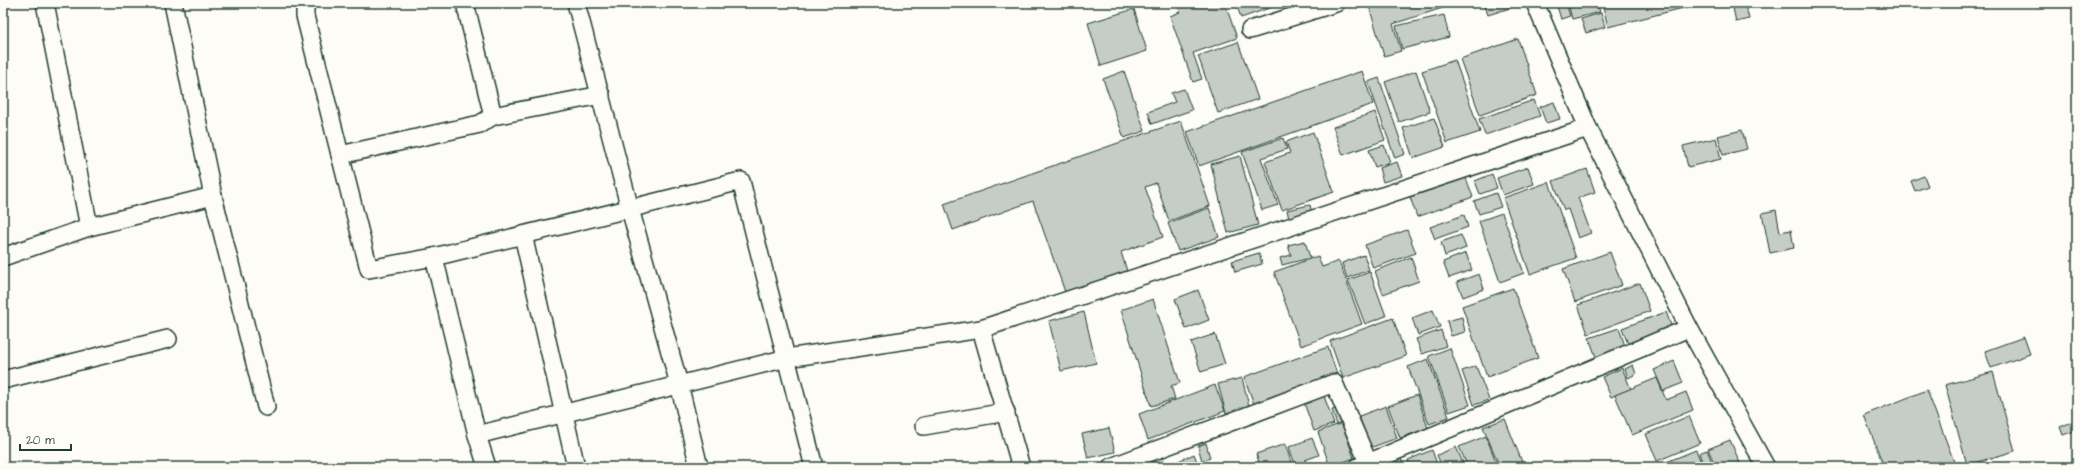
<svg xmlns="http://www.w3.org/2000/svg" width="2080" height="470" font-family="'Architects Daughter',sans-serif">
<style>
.building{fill:#c6cdc7;stroke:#1f3d34}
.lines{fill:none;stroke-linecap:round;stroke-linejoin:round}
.minor-casing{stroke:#1f3d34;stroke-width:20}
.minor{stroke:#fdfcf7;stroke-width:17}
</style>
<rect width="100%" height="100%" fill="#fdfcf7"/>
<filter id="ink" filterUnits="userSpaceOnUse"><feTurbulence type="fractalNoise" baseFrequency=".025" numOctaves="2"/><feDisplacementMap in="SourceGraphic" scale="8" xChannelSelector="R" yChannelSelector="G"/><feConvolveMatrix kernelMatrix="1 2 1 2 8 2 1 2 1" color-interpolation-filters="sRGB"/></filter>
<g filter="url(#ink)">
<!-- building -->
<g class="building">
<polygon points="1177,3 1225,3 1237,38 1193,53 1202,79 1193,82 1170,16 1180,12"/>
<polygon points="1236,3 1270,3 1272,7 1241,18"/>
<polygon points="1368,3 1458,3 1393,24 1401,51 1384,56"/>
<polygon points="1484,3 1512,3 1513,7 1488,15"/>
<polygon points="1556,3 1566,3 1570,16 1561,19"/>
<polygon points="1568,3 1597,3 1600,12 1572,19"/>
<polygon points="1602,3 1703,3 1608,27"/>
<polygon points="1732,3 1745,3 1749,19 1736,22"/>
<polygon points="1134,9 1147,51 1101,66 1088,23"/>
<polygon points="1601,13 1605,27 1586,33 1581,19"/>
<polygon points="1444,15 1449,37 1402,49 1396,26"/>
<polygon points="1518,39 1537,95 1480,115 1460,59"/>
<polygon points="1238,42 1258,99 1218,113 1198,56"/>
<polygon points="1455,60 1480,132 1447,143 1422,71"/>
<polygon points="1124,71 1145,131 1124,138 1103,79"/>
<polygon points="1362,71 1373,104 1199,166 1187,132"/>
<polygon points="1416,71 1430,112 1399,122 1385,82"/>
<polygon points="1379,78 1405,154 1395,158 1368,82"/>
<polygon points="1184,89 1192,110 1152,124 1148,112 1175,102 1171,93"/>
<polygon points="1534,100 1540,116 1485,135 1479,119"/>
<polygon points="1554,102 1560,119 1546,123 1540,107"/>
<polygon points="1375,112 1385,140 1343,155 1333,127"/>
<polygon points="1434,118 1445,147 1413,158 1403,128"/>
<polygon points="1181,121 1210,206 1169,221 1156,183 1145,187 1163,237 1121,252 1127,271 1065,292 1033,201 953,230 944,204"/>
<polygon points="1742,130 1747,149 1723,155 1718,136"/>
<polygon points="1313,132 1334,192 1282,210 1265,162 1290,153 1286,142"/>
<polygon points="1283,138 1287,149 1261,158 1278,205 1262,210 1242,152"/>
<polygon points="1716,138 1721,159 1688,167 1683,146"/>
<polygon points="1384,145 1390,162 1375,167 1369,150"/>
<polygon points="1240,156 1258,225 1228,233 1211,164"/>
<polygon points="1397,162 1402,176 1383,182 1379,168"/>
<polygon points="1528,167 1534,184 1503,195 1497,178"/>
<polygon points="1587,169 1595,192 1578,198 1591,233 1578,238 1568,209 1564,210 1553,181"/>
<polygon points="1492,174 1497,188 1480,194 1475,181"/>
<polygon points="1924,176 1928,186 1915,191 1911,181"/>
<polygon points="1466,178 1473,197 1417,217 1410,197"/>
<polygon points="1549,182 1576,258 1530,274 1503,198"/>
<polygon points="1496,193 1501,207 1479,214 1474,201"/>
<polygon points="1310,205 1312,213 1289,219 1287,210"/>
<polygon points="1209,208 1219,237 1178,251 1168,223"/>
<polygon points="1776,210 1780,232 1791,230 1794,248 1770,253 1762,213"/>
<polygon points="1502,213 1524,273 1500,282 1479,221"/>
<polygon points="1464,215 1468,227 1435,239 1430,227"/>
<polygon points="1407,230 1416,253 1373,268 1365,245"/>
<polygon points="1461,235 1466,248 1445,256 1441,242"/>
<polygon points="1305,241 1310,258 1282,265 1280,258 1291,255 1288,245"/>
<polygon points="1610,252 1622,285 1575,302 1563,269"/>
<polygon points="1259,253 1262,264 1235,272 1232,261"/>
<polygon points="1466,253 1472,270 1449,278 1443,262"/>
<polygon points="1364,255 1369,270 1347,278 1342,263"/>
<polygon points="1318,256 1322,267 1339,261 1362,324 1301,346 1274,272"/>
<polygon points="1411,257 1419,281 1383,294 1375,271"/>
<polygon points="1370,272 1386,316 1365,324 1348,280"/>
<polygon points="1479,274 1484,289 1463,297 1457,282"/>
<polygon points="1640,283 1650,311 1588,334 1578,305"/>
<polygon points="1513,288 1538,358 1487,377 1462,306"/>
<polygon points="1198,290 1209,320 1186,329 1175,299"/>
<polygon points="1153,299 1180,383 1171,386 1175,399 1151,406 1121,310"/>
<polygon points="1433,310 1440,327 1418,335 1412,318"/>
<polygon points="1084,312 1096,363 1061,371 1049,321"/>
<polygon points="1666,312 1672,328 1628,344 1622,328"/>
<polygon points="1462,317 1465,332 1451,336 1447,321"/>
<polygon points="1393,318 1406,356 1343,378 1330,341"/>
<polygon points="1619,328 1625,346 1596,357 1589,338"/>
<polygon points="1441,330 1446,346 1422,354 1416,339"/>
<polygon points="1215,334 1225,364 1201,372 1191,342"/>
<polygon points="2024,337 2030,354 1991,368 1985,351"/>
<polygon points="1328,347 1338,377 1254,404 1244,377"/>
<polygon points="1450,348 1470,405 1449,412 1429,356"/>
<polygon points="1428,359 1449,417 1429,424 1408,367"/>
<polygon points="1674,361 1683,383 1663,391 1654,370"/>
<polygon points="1633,365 1636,374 1628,378 1625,369"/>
<polygon points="1476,366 1489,400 1474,405 1462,371"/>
<polygon points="1622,368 1631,389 1611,397 1602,377"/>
<polygon points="1993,372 2015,451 1967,465 1945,385"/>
<polygon points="1242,378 1249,406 1226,413 1218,384"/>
<polygon points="1657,378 1666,400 1686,392 1693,410 1632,435 1615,395"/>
<polygon points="1215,385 1225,411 1148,440 1139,414"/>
<polygon points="1927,390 1956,467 1884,467 1864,415"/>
<polygon points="1417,395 1428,428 1400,438 1388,406"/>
<polygon points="1324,396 1334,424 1314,431 1304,403"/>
<polygon points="1386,406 1397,438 1370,448 1359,416"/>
<polygon points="1339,408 1344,422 1337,425 1332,410"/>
<polygon points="1689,416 1700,443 1657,461 1646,434"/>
<polygon points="1505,419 1524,467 1500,467 1483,427"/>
<polygon points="2077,420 2077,430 2063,435 2060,427"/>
<polygon points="1342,423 1354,458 1330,467 1318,432"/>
<polygon points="1109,428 1115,452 1088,458 1082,434"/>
<polygon points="1486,436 1498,467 1468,467 1459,447"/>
<polygon points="1312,438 1319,455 1305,460 1308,467 1296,467 1289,447"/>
<polygon points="1730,440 1740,463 1731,467 1716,467 1708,449"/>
<polygon points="1206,443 1210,458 1202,461 1198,446"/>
<polygon points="1285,444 1293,467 1261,467 1256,454"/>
<polygon points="1456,447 1465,467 1442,467 1437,455"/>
<polygon points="1432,450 1438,467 1410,467 1408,460"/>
<polygon points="1696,450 1703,467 1654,467"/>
<polygon points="1707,450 1714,467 1704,467 1699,453"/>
<polygon points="1194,454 1199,467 1176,467 1174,463"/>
<polygon points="1162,455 1167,467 1133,467"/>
<polygon points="1401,459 1404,467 1382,467"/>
</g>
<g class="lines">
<!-- minor casing -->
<g class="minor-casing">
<g id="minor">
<polyline points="45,3 89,227"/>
<polyline points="305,3 305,16 369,269 434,257"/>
<polyline points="465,3 493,116"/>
<polyline points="576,3 630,209 679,384 699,467"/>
<polyline points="1535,3 1588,128 1689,328 1766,467"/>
<polyline points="1250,30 1336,3"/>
<polyline points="340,155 480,124 493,116 601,95"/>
<polyline points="213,196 266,407"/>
<polyline points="523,235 576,467"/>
<polyline points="3,257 89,227 213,196 173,3"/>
<polyline points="3,380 168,339"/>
<polyline points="924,426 1006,412"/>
<polyline points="477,435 434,257 741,181 814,467"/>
<polyline points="487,467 477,435 787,358 981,329"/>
<polyline points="1021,467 981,329 1588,128"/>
<polyline points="1111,467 1334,383 1368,462"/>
<polyline points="1358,467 1689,328"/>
</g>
</g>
<!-- minor -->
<use href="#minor" class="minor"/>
</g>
</g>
<!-- margin -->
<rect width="2080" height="470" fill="none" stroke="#fdfcf7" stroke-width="16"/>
<rect x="8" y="8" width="2064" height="454" fill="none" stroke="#1f3d34" stroke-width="1.5" filter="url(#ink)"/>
<!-- scale -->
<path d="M20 444v6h51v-6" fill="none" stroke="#1f3d34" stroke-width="2"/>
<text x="26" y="444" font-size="12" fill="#1f3d34" stroke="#fdfcf7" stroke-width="3" paint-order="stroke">20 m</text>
</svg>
